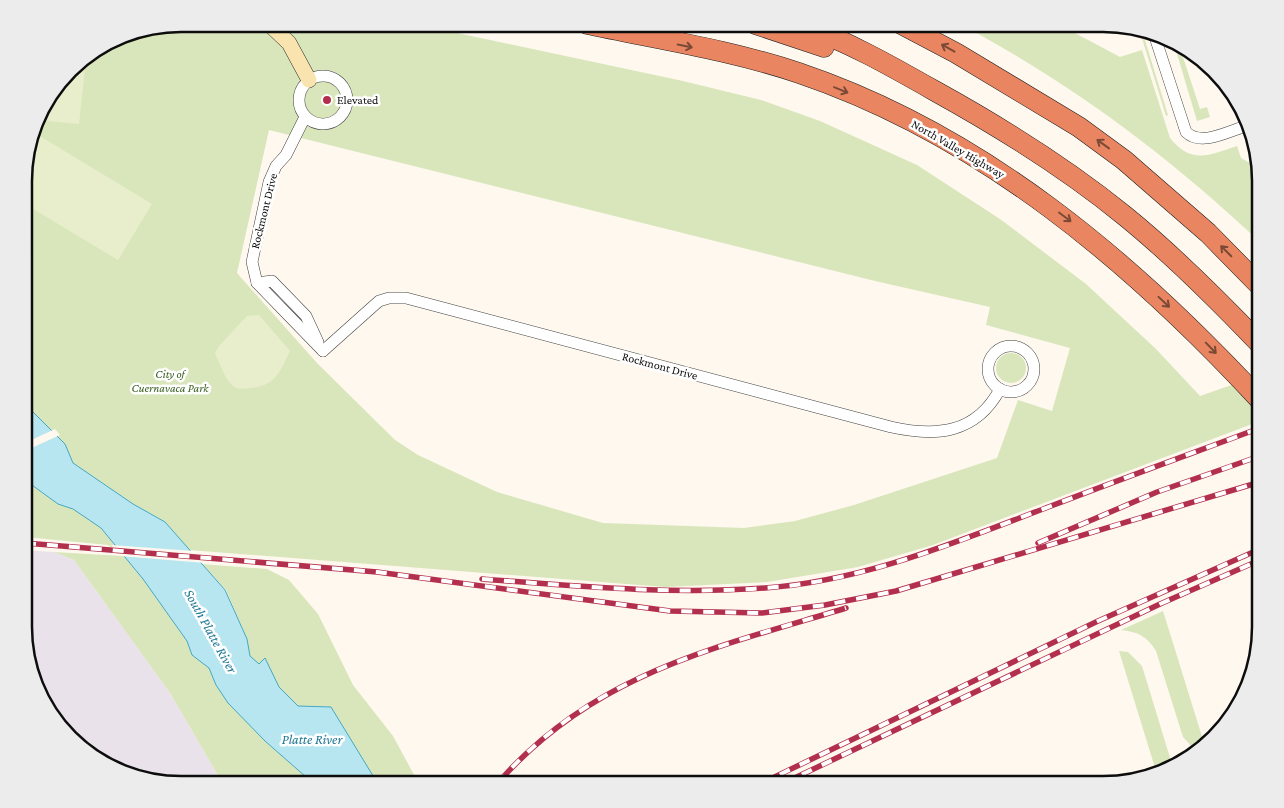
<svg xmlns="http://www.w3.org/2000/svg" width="1284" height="808" font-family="'Crimson Pro',serif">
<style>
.industrial{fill:#e9e2eb}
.green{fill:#d9e6bb;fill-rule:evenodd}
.pitch{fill:#e8eecc}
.water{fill:#b7e6f1;stroke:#43a7c3}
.pier{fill:#fef8ee}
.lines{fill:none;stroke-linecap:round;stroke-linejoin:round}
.street-casing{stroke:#404040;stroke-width:12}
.secondary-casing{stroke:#2f2f2f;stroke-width:16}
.highway-casing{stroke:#1e1e1e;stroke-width:21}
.street{stroke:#fff;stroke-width:11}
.secondary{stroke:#f9e3ae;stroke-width:15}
.highway{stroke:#e98661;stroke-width:20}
.rail-casing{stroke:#b32f4e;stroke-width:5.5}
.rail{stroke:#fff;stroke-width:4;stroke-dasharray:11;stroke-linecap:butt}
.oneway{stroke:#7b4a37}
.poi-dot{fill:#b32f4e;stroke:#fff;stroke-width:2}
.labels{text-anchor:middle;stroke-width:5;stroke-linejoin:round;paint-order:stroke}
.poi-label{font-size:12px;fill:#0d0d0d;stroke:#fff;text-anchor:start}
.street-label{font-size:12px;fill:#0d0d0d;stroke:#fff}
.park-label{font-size:12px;font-style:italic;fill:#3a6022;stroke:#fff}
.water-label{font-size:14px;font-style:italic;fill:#207896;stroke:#fff}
.rim{fill:none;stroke:#0d0d0d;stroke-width:2.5}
</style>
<rect width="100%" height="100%" fill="#fef8ee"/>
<!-- industrial -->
<polygon class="industrial" points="25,550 54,552 74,560 170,693 223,784 181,784 140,779 94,758 50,714 25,647"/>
<!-- green -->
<g class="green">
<path d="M181,24H415L683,81L761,100L820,121L917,165L1000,219L1086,284L1156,349L1200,396L1260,375V421L933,545L858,567L767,582L665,587L189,550L165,522L133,504L73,463L65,444L25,404V161L40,111L77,63L121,36ZM269,130L875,281L990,307L986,325L1070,348L1052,411L1018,400L997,458L854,505L795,521L744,528L603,523L497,492L418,455L395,440L317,363L237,273Z"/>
<path d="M960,24H1072L1075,33L1120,57L1142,50L1170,138C1192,165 1209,155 1237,146L1241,158L1253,165L1258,164L1260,171V242C1166,154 1074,85 960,24Z"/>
<polygon points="1141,35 1144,37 1168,115 1166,116"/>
<polygon points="1179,45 1200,109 1207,107 1210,117 1197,121 1175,47"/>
<circle cx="1011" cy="368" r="15"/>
<polygon points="25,480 58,504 75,510 101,528 143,579 187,641 192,655 209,668 216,685 265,741 314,784 223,784 170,693 74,560 54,552 123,556 108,545 25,537"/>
<polygon points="202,564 267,569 289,580 318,614 353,685 393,736 419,784 378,784 331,707 298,706 279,687 265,659 259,665 250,656 247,639 226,590"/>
<path d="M1163,611L1204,743L1195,750L1183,737L1156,651C1147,636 1138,632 1121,630Z"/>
<polygon points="1119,651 1128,652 1142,666 1171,761 1174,765 1156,771"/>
</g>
<!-- pitch -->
<g class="pitch">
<polygon points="86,58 79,124 38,120 40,111 77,63"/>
<polygon points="38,135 152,204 118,260 25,204 25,161"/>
<path d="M259,315L290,351C280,371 276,386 250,388C244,389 237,390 232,385C224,378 220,363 215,353L220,345L247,316Z"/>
</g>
<!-- water -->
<polygon class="water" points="25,404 65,444 73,463 133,504 165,522 225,590 247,639 250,656 259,664 265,658 279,687 298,706 331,707 378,784 314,784 265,741 228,703 216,685 209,668 192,655 187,641 143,579 101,528 73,509 58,504 25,480"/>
<!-- pier -->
<g class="pier">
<polygon points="55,429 60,435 25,451 25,443"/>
<polygon points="111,545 194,551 205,563 120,556"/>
</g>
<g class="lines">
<!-- street casing -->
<g class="street-casing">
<g id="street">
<path d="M1154,34L1186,132C1201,147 1229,131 1246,126"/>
<circle cx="323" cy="100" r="24"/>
<polyline points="305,117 286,155 276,166 269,182 252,262 257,283 323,351"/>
<polyline points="257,283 272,281 306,316 318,342"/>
<circle cx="1011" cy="369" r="23"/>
<path d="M323,351L379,301L389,298H406L891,427C936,437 976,434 1000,389"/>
</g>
</g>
<!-- secondary casing -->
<g class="secondary-casing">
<polyline id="secondary" points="269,24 289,43 309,80"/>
</g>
<!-- highway casing -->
<g class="highway-casing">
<g id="highway">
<path d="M587,24C657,39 731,50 799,73C982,135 1131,261 1260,400"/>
<polyline points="755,24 824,47"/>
<path d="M799,24C847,41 891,66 935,91C1002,128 1066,168 1125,216C1173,255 1217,299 1260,344"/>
<polyline points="901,24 956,53 1079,127 1124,160 1208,233 1260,286"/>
</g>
</g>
<!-- street -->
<use href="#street" class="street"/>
<!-- secondary -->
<use href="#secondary" class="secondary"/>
<!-- highway -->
<use href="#highway" class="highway"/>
<!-- rail casing -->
<g class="rail-casing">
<g id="rail">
<polyline points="25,543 377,572 670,611 762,613 825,605 896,591 1260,482"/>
<polyline points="1038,543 1157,492 1260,456"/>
<path d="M482,579C576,586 671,595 765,588C866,581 958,541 1051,506C1121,479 1190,454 1260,428"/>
<path d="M497,784C592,674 714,648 846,608"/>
<polyline points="760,784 1098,621 1260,549"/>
<polyline points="782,784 1160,604 1260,560"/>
</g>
</g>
<!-- rail -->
<use href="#rail" class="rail"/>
</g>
<!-- one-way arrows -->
<defs><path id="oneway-shaft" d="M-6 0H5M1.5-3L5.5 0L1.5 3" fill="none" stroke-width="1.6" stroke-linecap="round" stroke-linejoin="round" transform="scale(1.25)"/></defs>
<g class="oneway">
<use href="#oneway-shaft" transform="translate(685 46) rotate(12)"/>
<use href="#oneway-shaft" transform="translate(948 48) rotate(-151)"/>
<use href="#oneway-shaft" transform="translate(841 90) rotate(22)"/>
<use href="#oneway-shaft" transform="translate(1103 144) rotate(-144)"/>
<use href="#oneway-shaft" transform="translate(1065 217) rotate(37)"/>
<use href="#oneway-shaft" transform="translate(1226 251) rotate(-135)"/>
<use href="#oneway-shaft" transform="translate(1164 302) rotate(43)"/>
<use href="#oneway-shaft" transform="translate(1211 348) rotate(46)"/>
</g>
<!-- markers -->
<circle class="poi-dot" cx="327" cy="100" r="5"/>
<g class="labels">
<!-- poi labels -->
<g class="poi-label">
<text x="337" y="104">Elevated</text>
</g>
<!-- street labels -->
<g class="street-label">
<text transform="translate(958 149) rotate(30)" y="4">North Valley Highway</text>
<text transform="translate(264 211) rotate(-76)" y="4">Rockmont Drive</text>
<text transform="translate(660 366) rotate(15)" y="4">Rockmont Drive</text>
</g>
<!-- park labels -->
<g class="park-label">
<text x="170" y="378">City of<tspan x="170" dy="14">Cuernavaca Park</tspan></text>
</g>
<!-- water labels -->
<g class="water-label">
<text transform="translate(211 631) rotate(61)" y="5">South Platte River</text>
<text x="312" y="744">Platte River</text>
</g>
</g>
<!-- crop -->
<path d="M0 0H1284V808H0ZM181 32H1103A149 149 0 0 1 1252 181V627A149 149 0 0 1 1103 776H181A149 149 0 0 1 32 627V181A149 149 0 0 1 181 32Z" fill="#ececec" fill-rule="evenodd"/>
<path class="rim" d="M181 32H1103A149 149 0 0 1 1252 181V627A149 149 0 0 1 1103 776H181A149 149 0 0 1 32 627V181A149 149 0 0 1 181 32Z"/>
</svg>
